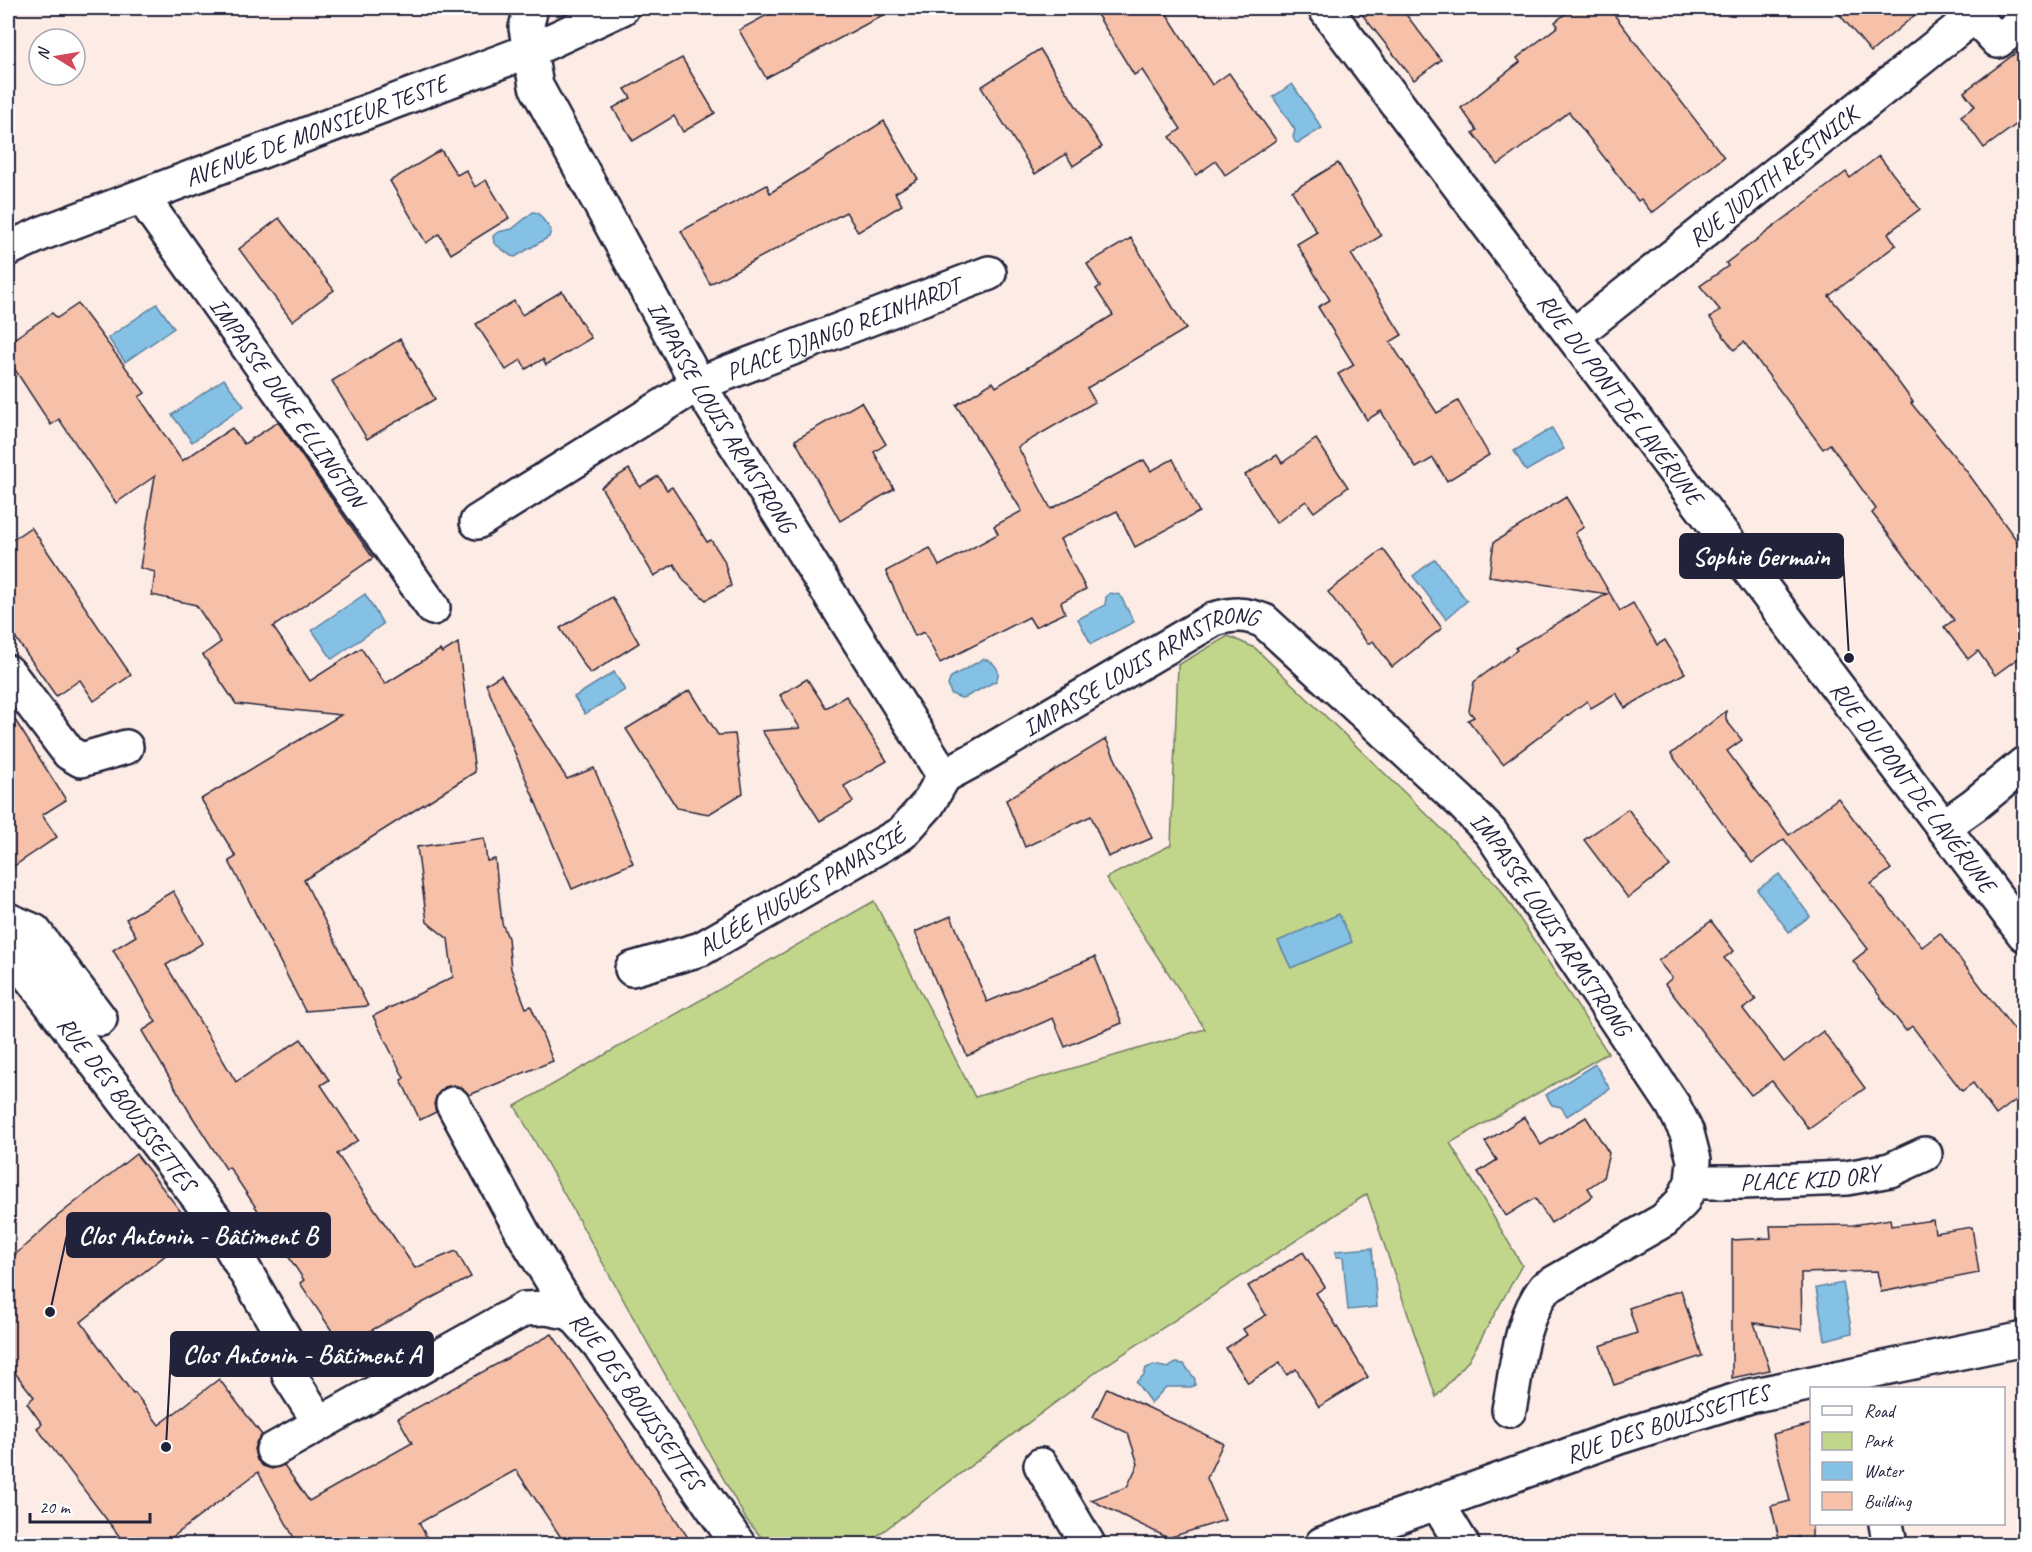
<svg xmlns="http://www.w3.org/2000/svg" width="2032" height="1552" font-family="Caveat,sans-serif">
<style>
.green{fill:#c2d68b;stroke:#727c63;stroke-width:1.5}
.water{fill:#84c1e4;stroke:#5d81a0;stroke-width:1.5}
.building{fill:#f7c1a9;stroke:#22223b;stroke-width:1.5}
.lines{fill:none;stroke-linecap:round;stroke-linejoin:round}
.minor-casing{stroke:#22223b;stroke-width:38}
.minor{stroke:#fff;stroke-width:33}
.labels{text-anchor:middle;stroke-width:4.5;stroke-linejoin:round;paint-order:stroke}
.street-label{font-size:24px;fill:#22223b;stroke:#fff}
.leader{fill:none;stroke:#22223b;stroke-width:2}
.callout-dot{fill:#22223b;stroke:#fff;stroke-width:2}
.callout{fill:#22223b;stroke:#22223b;stroke-width:2}
.callout-label{font-size:26px;text-anchor:middle;font-weight:bold;fill:#fff}
</style>
<rect width="100%" height="100%" fill="#fdece5"/>
<filter id="ink" filterUnits="userSpaceOnUse"><feTurbulence type="fractalNoise" baseFrequency=".0167" numOctaves="2"/><feDisplacementMap in="SourceGraphic" scale="12" xChannelSelector="R" yChannelSelector="G"/><feConvolveMatrix kernelMatrix="1 2 1 2 8 2 1 2 1" color-interpolation-filters="sRGB"/></filter>
<g filter="url(#ink)">
<!-- green -->
<polygon class="green" points="1228,636 1255,648 1440,827 1499,887 1608,1053 1450,1143 1522,1265 1469,1360 1436,1397 1367,1194 1103,1367 866,1544 767,1544 746,1519 515,1106 874,901 975,1097 1205,1029 1106,878 1171,845 1178,665"/>
<!-- water -->
<g class="water">
<polygon points="1292,84 1322,128 1298,143 1295,142 1293,137 1295,130 1273,97"/>
<polygon points="533,212 538,213 551,230 549,237 515,257 511,256 494,243 493,236 498,232 512,229"/>
<polygon points="157,304 174,328 125,362 108,338"/>
<polygon points="224,379 244,406 192,442 172,415"/>
<polygon points="1552,428 1564,449 1526,471 1514,451"/>
<polygon points="1435,559 1467,601 1446,619 1413,576"/>
<polygon points="1110,593 1120,595 1134,622 1091,644 1078,619 1105,605 1106,597"/>
<polygon points="365,594 383,624 332,659 312,630"/>
<path d="M983,659C994,661 1002,670 996,681L966,697L961,698L951,694L948,685L951,677Z"/>
<polygon points="614,672 625,690 585,714 574,697"/>
<polygon points="1779,874 1810,916 1789,932 1757,890"/>
<polygon points="1339,914 1352,942 1291,968 1278,941"/>
<polygon points="1595,1064 1610,1089 1567,1116 1561,1107 1552,1105 1546,1095"/>
<polygon points="1372,1248 1377,1307 1348,1310 1343,1257 1336,1257 1336,1251"/>
<polygon points="1843,1283 1852,1333 1825,1340 1816,1288"/>
<polygon points="1176,1363 1184,1364 1195,1379 1195,1385 1191,1387 1166,1387 1151,1403 1136,1382 1144,1375 1146,1368 1154,1365 1168,1368"/>
</g>
<!-- building -->
<g class="building">
<polygon points="780,8 896,8 766,78 739,30"/>
<polygon points="1093,8 1163,8 1212,85 1229,73 1276,140 1225,175 1216,161 1196,175 1170,137 1181,129 1142,70 1134,75"/>
<polygon points="1357,8 1401,8 1441,60 1414,80"/>
<polygon points="1573,8 1609,8 1724,157 1652,213 1641,199 1638,201 1569,112 1498,165 1473,133 1477,130 1461,108 1520,62 1517,58 1558,26 1555,22"/>
<polygon points="1834,8 1923,8 1871,52"/>
<polygon points="2025,46 2025,118 1984,148 1961,116 1975,106 1964,92"/>
<polygon points="1040,49 1102,147 1073,166 1066,154 1035,174 981,87"/>
<polygon points="682,58 715,113 683,132 674,116 633,141 613,108 631,98 625,89"/>
<polygon points="884,121 918,179 895,193 902,205 858,232 846,212 710,284 681,231 767,185 770,193"/>
<polygon points="441,150 457,175 466,170 475,187 486,180 509,218 451,254 439,234 426,243 390,181"/>
<polygon points="1879,156 1920,209 1888,233 1896,245 1829,296 1883,361 1913,402 1911,403 1968,473 2025,552 2025,653 1995,675 1978,651 1968,659 1944,627 1954,620 1872,513 1876,509 1830,444 1823,449 1744,342 1734,350 1710,318 1720,310 1700,286 1728,266 1726,263 1846,172 1850,178"/>
<polygon points="1338,163 1381,236 1351,254 1402,335 1390,342 1437,413 1458,401 1489,455 1447,481 1433,458 1416,468 1381,411 1367,420 1338,374 1354,365 1318,307 1330,300 1297,244 1317,232 1292,191"/>
<polygon points="279,218 334,290 292,321 239,249"/>
<polygon points="1131,238 1186,329 1087,388 1095,402 1018,447 1051,509 1144,460 1151,471 1173,459 1199,512 1135,547 1117,511 1060,539 1086,589 1061,602 1065,613 1035,627 1029,617 940,663 924,632 915,636 886,571 930,548 939,566 998,534 994,526 1022,511 956,405 993,382 996,387 1113,315 1096,289 1100,286 1087,264"/>
<polygon points="562,291 591,338 546,365 543,359 526,369 521,360 506,370 476,324 514,301 522,315"/>
<polygon points="78,304 145,393 139,397 182,461 232,428 244,444 278,422 373,558 273,627 310,681 361,648 385,684 440,650 442,653 458,643 475,772 304,880 368,1006 305,1011 229,861 236,857 201,799 341,715 236,704 203,655 221,642 196,605 152,595 155,572 140,568 155,476 116,503 59,419 51,425 8,359 8,343 52,313 57,318"/>
<polygon points="400,339 435,399 367,439 332,381"/>
<polygon points="861,402 886,444 874,452 894,489 840,521 795,440"/>
<polygon points="1316,439 1348,487 1314,512 1306,501 1276,523 1245,475 1277,455 1282,463"/>
<polygon points="629,469 640,487 658,476 667,490 672,487 707,542 711,540 724,560 731,586 706,600 684,581 674,564 654,576 601,487"/>
<polygon points="1566,497 1584,527 1575,533 1620,611 1633,603 1657,645 1665,640 1685,673 1625,708 1616,693 1591,708 1587,701 1503,764 1468,720 1474,717 1469,711 1474,682 1517,650 1515,648 1607,594 1489,576 1494,542"/>
<polygon points="31,527 131,675 94,701 80,680 56,696 8,627 8,543"/>
<polygon points="1383,549 1442,628 1392,667 1373,641 1368,644 1328,592"/>
<polygon points="612,597 639,643 590,674 560,628"/>
<polygon points="501,675 567,779 594,768 633,863 572,889 486,684"/>
<polygon points="807,679 826,708 846,696 887,761 844,786 853,802 820,821 762,731 800,728 780,695"/>
<polygon points="690,690 718,735 735,734 743,793 709,814 677,808 626,729"/>
<polygon points="8,709 66,800 42,815 57,837 8,870"/>
<polygon points="1726,711 1726,720 1742,740 1727,751 1789,835 1838,798 1891,869 1871,884 1922,947 1940,933 2025,1044 2025,1093 1996,1115 1973,1083 1962,1091 1912,1026 1906,1031 1853,961 1868,949 1784,839 1752,863 1671,754"/>
<polygon points="1106,739 1152,838 1108,857 1091,816 1025,847 1006,800"/>
<polygon points="1628,809 1670,866 1628,898 1584,840"/>
<polygon points="484,838 487,861 495,859 502,923 508,938 511,969 526,1008 531,1006 553,1061 469,1095 462,1088 454,1085 445,1087 437,1095 434,1104 436,1112 420,1120 401,1080 404,1078 373,1016 453,977 448,939 427,922 417,847"/>
<polygon points="173,891 203,943 166,965 236,1082 301,1039 329,1080 321,1085 358,1140 337,1154 415,1268 456,1251 471,1277 342,1346 300,1283 304,1280 229,1167 226,1169 190,1113 142,1031 156,1022 113,950 136,936 126,919"/>
<polygon points="951,916 987,1002 1095,957 1122,1023 1065,1047 1053,1018 967,1056 915,932"/>
<polygon points="1711,921 1734,951 1724,958 1756,1000 1743,1009 1784,1062 1823,1031 1865,1088 1809,1129 1772,1081 1751,1095 1665,984 1672,978 1658,961"/>
<polygon points="1524,1117 1541,1145 1586,1117 1609,1153 1603,1178 1588,1188 1593,1196 1551,1223 1535,1198 1506,1216 1478,1172 1497,1160 1485,1142"/>
<polygon points="136,1154 196,1231 81,1322 133,1394 135,1393 159,1425 219,1379 262,1435 257,1441 254,1449 257,1460 263,1466 272,1469 284,1465 309,1501 412,1443 398,1418 552,1334 693,1545 566,1545 516,1470 419,1523 431,1545 298,1545 258,1472 162,1545 126,1545 37,1428 42,1424 27,1403 34,1397 8,1364 8,1261 59,1215"/>
<polygon points="1890,1219 1891,1226 1933,1220 1935,1233 1972,1227 1979,1273 1881,1292 1877,1271 1801,1273 1802,1330 1754,1323 1770,1370 1732,1378 1732,1240 1771,1238 1770,1226 1853,1225"/>
<polygon points="1303,1252 1325,1287 1316,1293 1368,1377 1319,1407 1296,1369 1287,1375 1280,1363 1248,1383 1226,1348 1247,1335 1243,1329 1266,1315 1248,1286"/>
<polygon points="1681,1290 1702,1356 1614,1385 1600,1346 1637,1333 1629,1308"/>
<polygon points="1107,1388 1223,1443 1207,1478 1225,1520 1168,1538 1091,1500 1127,1487 1138,1464 1128,1433 1093,1417"/>
<polygon points="1812,1424 1812,1540 1800,1542 1799,1537 1780,1542 1771,1506 1790,1501 1773,1434"/>
</g>
<g class="lines">
<!-- minor casing -->
<g class="minor-casing">
<g id="minor">
<path id="s1" d="M531,8L526,28L536,86L698,384L944,776"/>
<path id="s2" d="M1325,8L2024,934"/>
<polyline points="1967,8 1998,41 2024,21"/>
<path id="s3" d="M142,197L433,608"/>
<path id="s4" d="M8,249L43,233L529,51L622,8"/>
<path id="s5" d="M1573,336L1974,16"/>
<path id="s6" d="M477,522L698,384L989,273"/>
<polyline points="8,672 69,753 81,760 126,747"/>
<path id="s7" d="M944,776L981,756L1214,619C1234,614 1244,613 1264,621L1460,801L1491,833L1673,1105L1687,1133L1694,1160L1692,1182L1682,1202L1664,1220L1545,1288C1519,1321 1517,1370 1509,1410"/>
<polyline points="1943,827 1974,805 2024,764"/>
<polyline points="8,920 34,931 100,1019"/>
<path id="s8" d="M8,948L214,1218L290,1348L289,1375L320,1423"/>
<path id="s9" d="M632,969L701,949L902,833L928,804L944,776"/>
<polyline points="453,1104 523,1233 572,1313"/>
<path id="s10" d="M1692,1182H1744L1847,1178L1890,1170L1925,1154"/>
<path id="s11" d="M273,1450L524,1309L547,1308L572,1313L598,1343L738,1544"/>
<polyline points="1041,1465 1088,1544"/>
<polyline points="1437,1503 1462,1544"/>
<polyline points="1886,1524 1890,1544"/>
<path id="s12" d="M1322,1544L1619,1437L1750,1396L2024,1339"/>
</g>
</g>
<!-- minor -->
<use href="#minor" class="minor"/>
</g>
</g>
<g class="labels">
<!-- street labels -->
<g class="street-label">
<text dy="8" stroke="none"><textPath href="#s4" startOffset="330">AVENUE DE MONSIEUR TESTE</textPath></text>
<text dy="8" stroke="none"><textPath href="#s5" startOffset="256">RUE JUDITH RESTNICK</textPath></text>
<text dy="8" stroke="none"><textPath href="#s6" startOffset="416">PLACE DJANGO REINHARDT</textPath></text>
<text dy="8" stroke="none"><textPath href="#s2" startOffset="490">RUE DU PONT DE LAVÉRUNE</textPath></text>
<text dy="8" stroke="none"><textPath href="#s3" startOffset="252">IMPASSE DUKE ELLINGTON</textPath></text>
<text dy="8" stroke="none"><textPath href="#s1" startOffset="459">IMPASSE LOUIS ARMSTRONG</textPath></text>
<text dy="8" stroke="none"><textPath href="#s7" startOffset="225">IMPASSE LOUIS ARMSTRONG</textPath></text>
<text dy="8" stroke="none"><textPath href="#s2" startOffset="976">RUE DU PONT DE LAVÉRUNE</textPath></text>
<text dy="8" stroke="none"><textPath href="#s9" startOffset="188">ALLÉE HUGUES PANASSIÉ</textPath></text>
<text dy="8" stroke="none"><textPath href="#s7" startOffset="783">IMPASSE LOUIS ARMSTRONG</textPath></text>
<text dy="8" stroke="none"><textPath href="#s8" startOffset="196">RUE DES BOUISSETTES</textPath></text>
<text dy="8" stroke="none"><textPath href="#s10" startOffset="118">PLACE KID ORY</textPath></text>
<text dy="8" stroke="none"><textPath href="#s11" startOffset="446">RUE DES BOUISSETTES</textPath></text>
<text dy="8" stroke="none"><textPath href="#s12" startOffset="366">RUE DES BOUISSETTES</textPath></text>
</g>
</g>
<!-- callouts -->
<path class="leader" d="M1849 658L1843 556M50 1312L67 1235M166 1447L171 1354"/>
<g class="callout-dot">
<circle cx="1849" cy="658" r="6"/>
<circle cx="50" cy="1312" r="6"/>
<circle cx="166" cy="1447" r="6"/>
</g>
<g class="callout">
<rect x="1680" y="534" width="163" height="44" rx="6"/>
<rect x="67" y="1213" width="263" height="44" rx="6"/>
<rect x="171" y="1332" width="262" height="44" rx="6"/>
</g>
<g class="callout-label">
<text x="1761" y="565">Sophie Germain</text>
<text x="198" y="1244">Clos Antonin - Bâtiment B</text>
<text x="302" y="1363">Clos Antonin - Bâtiment A</text>
</g>
<!-- margin -->
<rect width="2032" height="1552" fill="none" stroke="#fff" stroke-width="30"/>
<rect x="15" y="15" width="2002" height="1522" fill="none" stroke="#22223b" stroke-width="2" filter="url(#ink)"/>
<!-- legend -->
<rect x="1810" y="1387" width="195" height="138" fill="#ffffff" stroke="#a7a7b1" stroke-width="1.5"/>
<rect x="1822" y="1406" width="30" height="9" fill="#ffffff" stroke="#a7a7b1" stroke-width="1.5"/>
<text x="1864" y="1417" font-size="18" fill="#22223b">Road</text>
<rect x="1822" y="1432" width="30" height="18" fill="#c2d68b" stroke="#a7a7b1" stroke-width="1.5"/>
<text x="1864" y="1447" font-size="18" fill="#22223b">Park</text>
<rect x="1822" y="1462" width="30" height="18" fill="#84c1e4" stroke="#a7a7b1" stroke-width="1.5"/>
<text x="1864" y="1477" font-size="18" fill="#22223b">Water</text>
<rect x="1822" y="1492" width="30" height="18" fill="#f7c1a9" stroke="#a7a7b1" stroke-width="1.5"/>
<text x="1864" y="1507" font-size="18" fill="#22223b">Building</text>
<!-- north arrow -->
<g transform="translate(57 57) rotate(281)"><circle r="28" fill="#ffffff" stroke="#a7a7b1" stroke-width="1.5"/>
<path d="M0-4.5L10 22L0 15L-10 22Z" fill="#d1495b"/>
<text y="-9" font-size="16" font-weight="bold" text-anchor="middle" fill="#22223b">N</text>
</g>
<!-- scale -->
<path d="M30 1513v9h120v-9" fill="none" stroke="#22223b" stroke-width="3"/>
<text x="39" y="1513" font-size="18" fill="#22223b" stroke="#ffffff" stroke-width="4.5" paint-order="stroke">20 m</text>
</svg>
